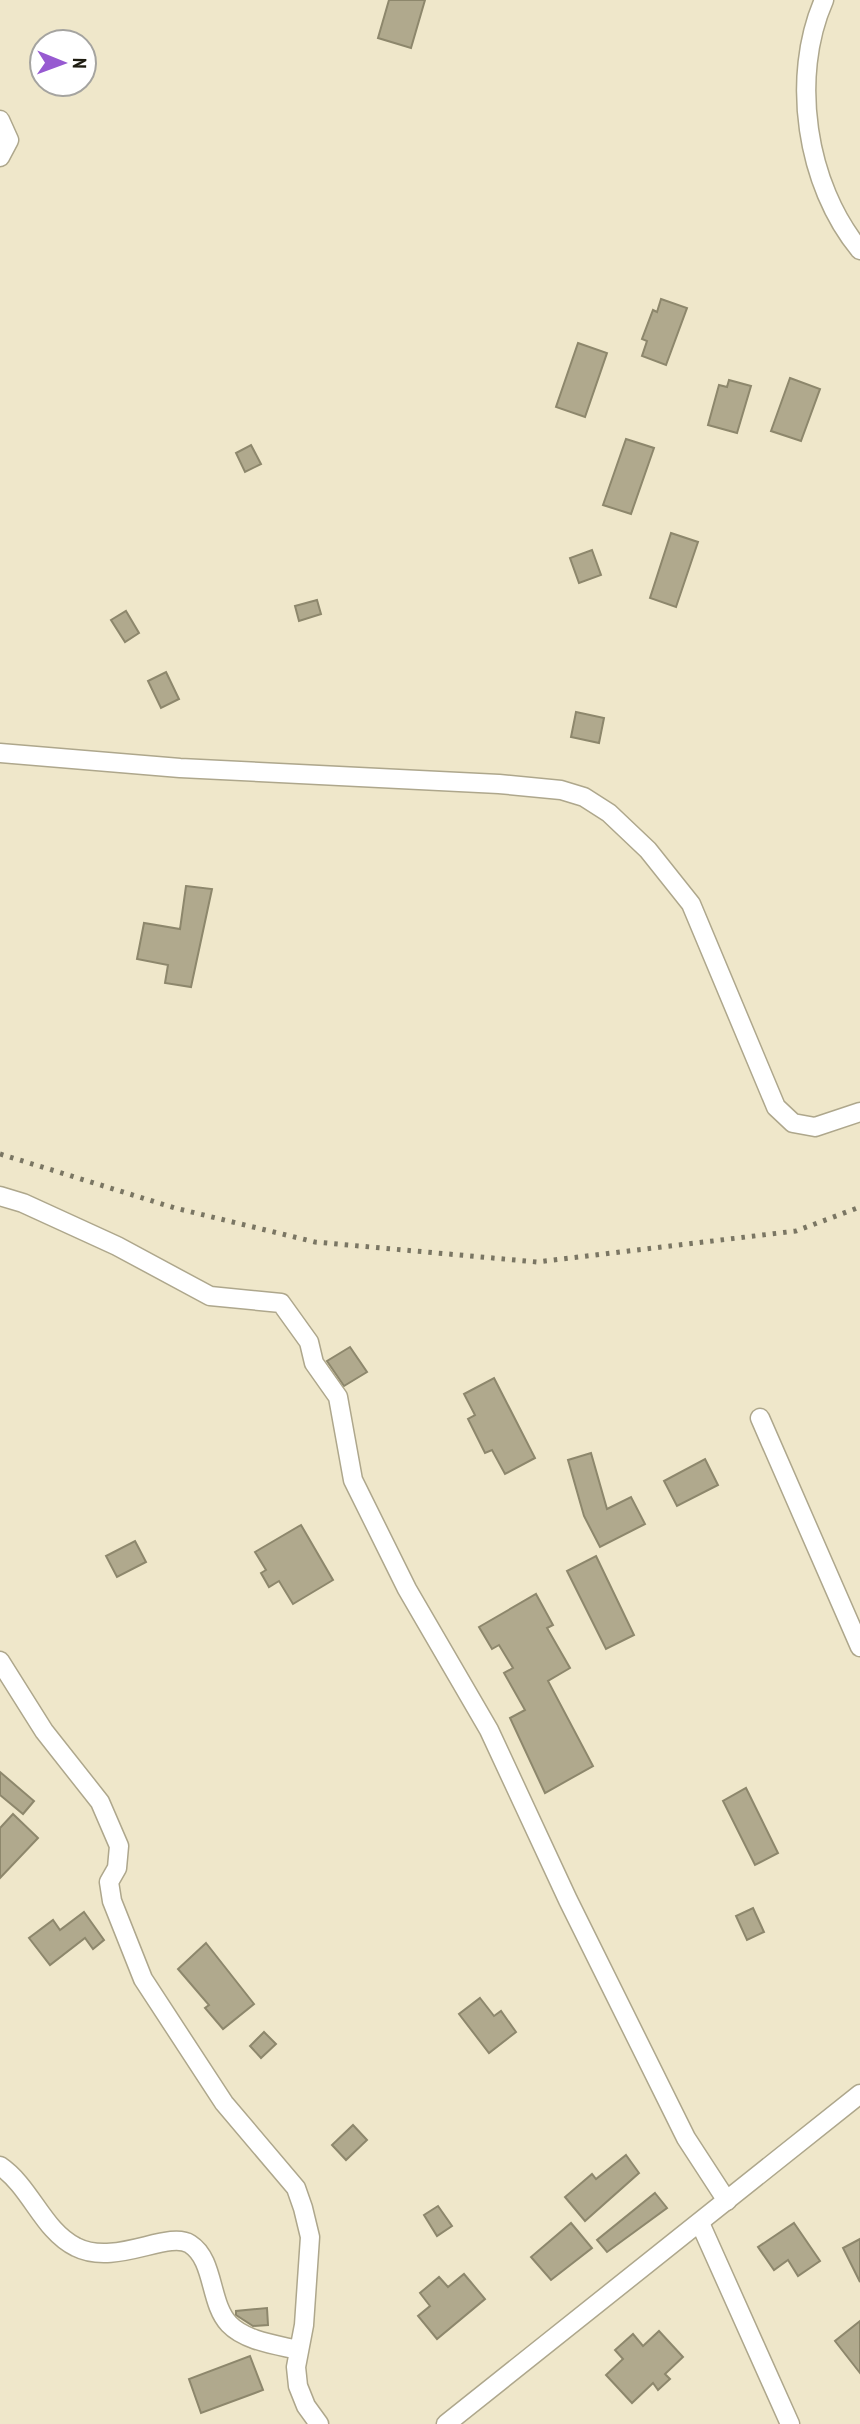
<svg xmlns="http://www.w3.org/2000/svg" width="860" height="2424" font-family="'PT Sans Narrow',sans-serif">
<style>
.building{fill:#b0a98d;stroke:#8d876c;stroke-width:2}
.lines{fill:none;stroke-linecap:round;stroke-linejoin:round}
.minor-casing{stroke:#aea78c;stroke-width:21}
.minor{stroke:#fff;stroke-width:18}
.rail{stroke:#7a7663;stroke-width:5;stroke-dasharray:3.5 7;stroke-linecap:butt}
</style>
<rect width="100%" height="100%" fill="#efe7ca"/>
<!-- building -->
<g class="building">
<polygon points="389,0 425,0 411,48 378,38"/>
<polygon points="661,299 687,308 666,365 642,356 647,341 642,339 653,310 657,312"/>
<polygon points="578,343 607,353 585,417 556,407"/>
<polygon points="790,378 820,389 801,441 771,431"/>
<polygon points="729,380 751,386 737,433 708,425 719,385 727,387"/>
<polygon points="626,439 654,448 631,514 603,505"/>
<polygon points="251,445 261,464 245,472 236,453"/>
<polygon points="671,533 698,542 676,607 650,598"/>
<polygon points="592,550 601,575 579,583 570,558"/>
<polygon points="317,600 321,614 299,621 295,606"/>
<polygon points="126,611 139,633 125,642 111,620"/>
<polygon points="166,672 179,699 161,708 148,681"/>
<polygon points="576,712 604,718 599,743 571,737"/>
<polygon points="186,886 212,889 191,987 165,983 168,965 137,959 144,923 180,929"/>
<polygon points="350,1347 367,1372 344,1386 327,1361"/>
<polygon points="494,1378 535,1458 505,1474 492,1450 485,1453 468,1419 475,1415 464,1394"/>
<polygon points="591,1453 607,1509 631,1497 645,1524 600,1547 584,1516 568,1460"/>
<polygon points="705,1459 718,1485 677,1506 664,1481"/>
<polygon points="301,1525 333,1580 293,1604 279,1581 269,1587 261,1573 266,1570 255,1552"/>
<polygon points="135,1541 146,1562 117,1577 106,1556"/>
<polygon points="596,1556 634,1635 606,1649 567,1571"/>
<polygon points="536,1594 553,1625 547,1628 570,1668 548,1681 593,1766 545,1793 510,1718 525,1710 504,1673 513,1668 499,1645 492,1649 479,1627"/>
<polygon points="0,1772 34,1801 23,1814 0,1795"/>
<polygon points="746,1788 778,1853 755,1865 723,1801"/>
<polygon points="13,1814 38,1838 0,1878 0,1828"/>
<polygon points="753,1908 764,1932 747,1940 736,1916"/>
<polygon points="84,1912 104,1940 93,1949 85,1938 50,1965 29,1938 53,1920 60,1930"/>
<polygon points="206,1943 254,2004 223,2029 205,2008 209,2005 178,1969"/>
<polygon points="480,1998 494,2016 501,2011 516,2032 489,2053 459,2014"/>
<polygon points="264,2032 276,2044 261,2058 250,2046"/>
<polygon points="353,2125 367,2140 346,2160 332,2145"/>
<polygon points="626,2155 639,2173 585,2221 565,2197 592,2174 596,2179"/>
<polygon points="655,2193 667,2208 607,2252 597,2240"/>
<polygon points="438,2206 452,2226 437,2236 424,2215"/>
<polygon points="571,2223 592,2248 551,2280 531,2257"/>
<polygon points="794,2223 820,2261 798,2276 788,2260 774,2270 758,2247"/>
<polygon points="860,2239 860,2282 843,2248"/>
<polygon points="464,2274 485,2299 437,2339 418,2316 430,2306 420,2293 439,2277 448,2287"/>
<polygon points="267,2308 268,2325 253,2326 236,2315 236,2311"/>
<polygon points="860,2321 860,2373 835,2341"/>
<polygon points="659,2331 683,2357 665,2374 670,2379 658,2390 653,2383 632,2403 606,2375 623,2359 615,2350 633,2334 643,2346"/>
<polygon points="250,2356 263,2390 201,2413 189,2379"/>
</g>
<g class="lines">
<!-- minor casing -->
<g class="minor-casing">
<g id="minor">
<path d="M824,0C790,77 806,185 860,250"/>
<polyline points="0,120 9,140 0,157"/>
<polyline points="0,753 180,768 499,784 561,790 584,797 609,813 648,850 691,904 776,1107 793,1123 815,1127 860,1112"/>
<polyline points="0,1196 23,1203 117,1246 210,1296 281,1303 309,1342 314,1363 338,1397 353,1480 407,1589 489,1730 568,1900 686,2138 727,2201"/>
<polyline points="760,1418 860,1647"/>
<polyline points="0,1661 44,1731 100,1802 119,1846 117,1868 109,1882 112,1901 143,1979 224,2103 296,2188 303,2208 310,2237 304,2325 296,2367 298,2386 306,2406 319,2424"/>
<path d="M0,2166C31,2187 43,2231 76,2247C115,2267 168,2230 190,2244C215,2260 209,2303 229,2324C245,2341 277,2345 298,2350"/>
<polyline points="700,2223 790,2424"/>
<polyline points="446,2424 860,2094"/>
</g>
</g>
<!-- minor -->
<use href="#minor" class="minor"/>
<!-- rail -->
<polyline class="rail" points="0,1154 175,1208 315,1242 537,1262 796,1231 860,1207"/>
</g>
<!-- north arrow -->
<g transform="translate(63 63) rotate(91)"><circle r="33" fill="#ffffff" stroke="#a5a4a0" stroke-width="2"/>
<path d="M0-5L12 26L0 18L-12 26Z" fill="#975ad1"/>
<text y="-10" font-size="19" font-weight="bold" text-anchor="middle" fill="#1e1c11">N</text>
</g>
</svg>
